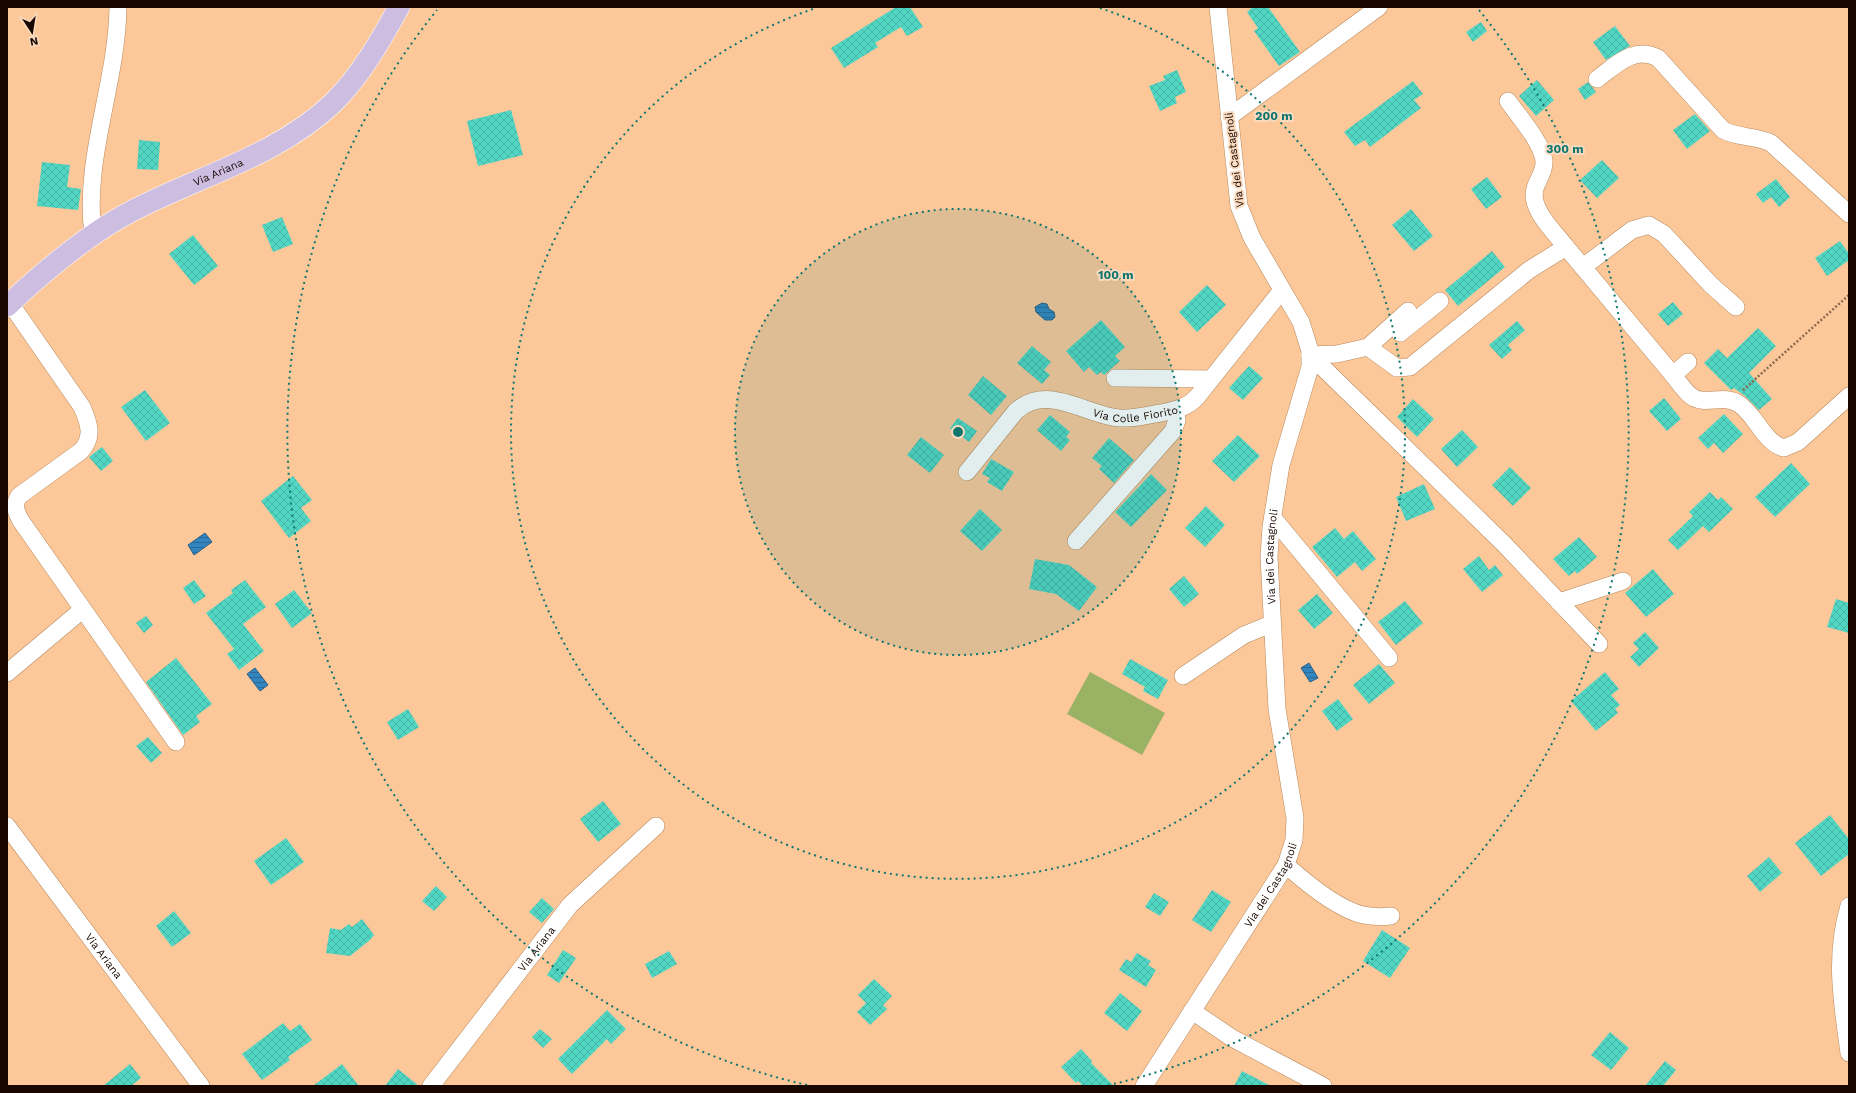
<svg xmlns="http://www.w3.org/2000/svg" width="1856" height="1093" font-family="'Work Sans',sans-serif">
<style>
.pitch{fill:#99b263}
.water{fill:url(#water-rules);stroke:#2b5f86}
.building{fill:url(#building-cross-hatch)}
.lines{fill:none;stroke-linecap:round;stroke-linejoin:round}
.minor-casing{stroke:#b8885b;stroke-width:18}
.major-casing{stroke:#fff;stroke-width:22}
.path{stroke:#8c694e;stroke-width:2.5;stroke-dasharray:2 2;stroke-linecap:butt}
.minor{stroke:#fff;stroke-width:17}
.major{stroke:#ccbde1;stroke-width:21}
.ring{fill:none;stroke:#0f766e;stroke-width:2;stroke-dasharray:2 4}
.labels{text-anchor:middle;stroke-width:4;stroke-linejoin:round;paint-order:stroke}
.street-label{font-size:11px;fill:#180700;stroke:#fadabf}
.centre{fill:#0f766e;stroke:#fadabf;stroke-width:2}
.ring-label{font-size:12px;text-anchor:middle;font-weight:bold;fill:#0f766e;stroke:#fadabf;stroke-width:4;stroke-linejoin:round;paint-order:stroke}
</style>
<defs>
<pattern id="water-rules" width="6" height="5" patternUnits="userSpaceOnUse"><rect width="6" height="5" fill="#3385bf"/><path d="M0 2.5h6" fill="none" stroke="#2a6b99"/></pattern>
<pattern id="building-cross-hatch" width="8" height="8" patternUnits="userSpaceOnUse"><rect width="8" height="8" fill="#51d6c4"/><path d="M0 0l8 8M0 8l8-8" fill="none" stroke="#46b6a7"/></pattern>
</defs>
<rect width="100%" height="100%" fill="#fcc89a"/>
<!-- pitch -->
<polygon class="pitch" points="1090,672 1165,713 1142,755 1067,714"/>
<!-- water -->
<g class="water">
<polygon points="1042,303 1047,304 1049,309 1054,312 1055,317 1052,320 1045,320 1036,312 1035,307"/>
<polygon points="205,533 212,542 194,555 188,545"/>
<polygon points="1309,663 1318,678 1310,682 1301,668"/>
<polygon points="255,668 268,685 260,691 247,674"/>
</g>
<!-- building -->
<g class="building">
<polygon points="896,7 910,7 923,27 907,36 901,27 875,43 878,47 844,68 831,48"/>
<polygon points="1253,7 1268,7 1300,52 1279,66 1254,31 1258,28 1247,12"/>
<polygon points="1481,22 1487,31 1473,42 1466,32"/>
<polygon points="1615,26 1630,46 1606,60 1593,42"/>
<polygon points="1177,70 1186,92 1175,97 1177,103 1160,111 1149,86 1165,80 1163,76"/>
<polygon points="1537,80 1554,100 1536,116 1519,96"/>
<polygon points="1413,81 1423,94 1414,100 1421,108 1370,147 1365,140 1355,146 1344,132"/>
<polygon points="1588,82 1596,92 1585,100 1578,89"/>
<polygon points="511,110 523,155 478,166 467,121"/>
<polygon points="1695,114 1710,131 1687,149 1673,130"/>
<polygon points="139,140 160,142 158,170 137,169"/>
<polygon points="1602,160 1619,178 1597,198 1580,180"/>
<polygon points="42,162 70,165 67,187 81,189 78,210 37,206"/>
<polygon points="1487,177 1502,197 1486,209 1471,189"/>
<polygon points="1776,179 1790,197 1779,207 1771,197 1763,203 1756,194"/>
<polygon points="1411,209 1433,236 1414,251 1392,225"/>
<polygon points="282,217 293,244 273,252 262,225"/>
<polygon points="193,235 218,266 194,285 169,254"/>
<polygon points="1840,241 1849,254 1849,260 1827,276 1815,258"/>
<polygon points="1492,251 1505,267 1458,306 1445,290"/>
<polygon points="1207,285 1226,305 1197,332 1179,312"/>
<polygon points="1673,302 1683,314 1668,326 1658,314"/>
<polygon points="1101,320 1125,347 1115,356 1120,361 1104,375 1101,372 1097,375 1089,367 1084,372 1066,351"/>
<polygon points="1517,321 1525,330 1508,345 1512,350 1502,359 1489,345"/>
<polygon points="1758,328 1776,346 1749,373 1772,399 1759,410 1745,396 1734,388 1731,390 1704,363 1718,349 1727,358"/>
<polygon points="1032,346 1051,362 1044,370 1050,375 1042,384 1017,363"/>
<polygon points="1249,366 1263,378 1243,400 1229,388"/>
<polygon points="983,376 1007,396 991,415 968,395"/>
<polygon points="145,390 170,423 146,441 121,407"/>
<polygon points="1664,398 1681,419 1667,431 1649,411"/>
<polygon points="1413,399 1434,419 1417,437 1397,417"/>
<polygon points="1724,414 1743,434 1723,453 1714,443 1708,449 1698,438"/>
<polygon points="1050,415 1070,432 1066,437 1070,440 1061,451 1037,430"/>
<polygon points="958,418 977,431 969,442 950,428"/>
<polygon points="1462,430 1478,447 1457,467 1441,449"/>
<polygon points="1238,435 1260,456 1234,482 1212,461"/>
<polygon points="921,437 944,455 930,473 907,455"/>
<polygon points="1109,438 1134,460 1114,483 1099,469 1102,466 1092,458"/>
<polygon points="102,447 113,461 101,471 89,457"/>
<polygon points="991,459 1014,472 1002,491 987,482 990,478 982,474"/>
<polygon points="1791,463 1810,484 1775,517 1755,497"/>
<polygon points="1510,467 1531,488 1513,506 1492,485"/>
<polygon points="1151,474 1167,490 1131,527 1115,512"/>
<polygon points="293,476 312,500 301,508 311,521 289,538 261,501"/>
<polygon points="1424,484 1435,509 1406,521 1396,497"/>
<polygon points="1710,492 1718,500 1721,497 1733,509 1709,532 1703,526 1678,550 1668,540 1693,516 1689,512"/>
<polygon points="1206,506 1225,525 1205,547 1185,528"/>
<polygon points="980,509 1002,530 982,551 960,531"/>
<polygon points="1335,528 1344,539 1353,531 1376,559 1362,571 1355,562 1337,577 1312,547"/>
<polygon points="1579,537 1597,557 1577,574 1575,571 1569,576 1553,559"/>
<polygon points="1479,556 1489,570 1495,565 1503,575 1482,592 1463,569"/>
<polygon points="1035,559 1069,565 1097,587 1079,611 1056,594 1029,589"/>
<polygon points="1653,569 1674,594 1646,617 1625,593"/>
<polygon points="1184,576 1199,594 1184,607 1169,589"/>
<polygon points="194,580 206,596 194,604 183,588"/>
<polygon points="245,580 266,607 243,624 264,651 239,670 227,654 234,649 206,613 233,593 231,590"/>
<polygon points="294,590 312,613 292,628 275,604"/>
<polygon points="1317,594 1333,613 1314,629 1298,610"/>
<polygon points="1836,599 1849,603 1849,633 1827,627"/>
<polygon points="1405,601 1423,623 1396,645 1378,622"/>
<polygon points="146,616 153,625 144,633 136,623"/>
<polygon points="1645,632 1659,648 1639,667 1630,657 1639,649 1633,643"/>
<polygon points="176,658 212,704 196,716 200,722 183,735 146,682"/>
<polygon points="1130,659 1168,680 1158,699 1143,691 1145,687 1122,674"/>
<polygon points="1379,664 1395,683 1369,704 1353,685"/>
<polygon points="1605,672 1619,689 1611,695 1620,705 1615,709 1618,713 1596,731 1571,701"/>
<polygon points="1338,699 1353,719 1337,731 1322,711"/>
<polygon points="408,709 419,727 398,740 387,722"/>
<polygon points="148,737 162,753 151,763 136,746"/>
<polygon points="603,801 621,824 598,842 580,819"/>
<polygon points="1830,815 1849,839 1849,854 1821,876 1795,843"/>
<polygon points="286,838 304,862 271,885 254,861"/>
<polygon points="1769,857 1782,873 1760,892 1747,876"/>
<polygon points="436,886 447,897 434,911 422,901"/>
<polygon points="1212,890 1231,902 1211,932 1192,920"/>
<polygon points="1154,893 1169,902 1160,916 1145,907"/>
<polygon points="542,898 554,909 542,923 529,912"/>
<polygon points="174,911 191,933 172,947 156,926"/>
<polygon points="362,919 374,935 370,940 350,956 326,953 330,928 341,930 349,924 352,927"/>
<polygon points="1382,930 1410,948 1390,978 1363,961"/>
<polygon points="563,950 576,958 559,983 547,975"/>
<polygon points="669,951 677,964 652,978 645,964"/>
<polygon points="1137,953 1151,961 1148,965 1156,970 1146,987 1119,970 1126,959 1131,962"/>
<polygon points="874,979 892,996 883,1005 887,1009 870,1025 857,1012 866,1003 858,995"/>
<polygon points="1120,993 1142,1011 1127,1031 1104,1013"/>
<polygon points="607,1010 626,1029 611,1044 607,1039 572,1074 558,1059"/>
<polygon points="283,1023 290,1031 300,1024 312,1040 288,1057 290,1060 262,1080 242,1054"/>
<polygon points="540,1029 552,1039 543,1048 532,1037"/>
<polygon points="1610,1032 1629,1048 1611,1070 1591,1055"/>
<polygon points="1081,1049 1092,1061 1091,1063 1114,1086 1083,1086 1078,1081 1076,1083 1061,1067"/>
<polygon points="1665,1061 1676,1070 1663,1086 1645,1086"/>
<polygon points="130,1064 141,1078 131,1086 103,1086"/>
<polygon points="342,1064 359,1086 313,1086"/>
<polygon points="398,1069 419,1086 385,1086"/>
<polygon points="1242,1071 1271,1086 1234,1086"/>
</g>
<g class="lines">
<!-- minor casing -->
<g class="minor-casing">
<g id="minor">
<path d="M1597,79C1615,66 1634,45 1658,58L1723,130C1737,138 1755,135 1771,143L1849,214"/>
<path d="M1508,101C1519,117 1542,142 1544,161C1545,172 1537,180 1535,189C1529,209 1555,232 1566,247"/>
<polyline points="1229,117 1379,7"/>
<path d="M93,235C83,158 117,84 118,7"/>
<polyline points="1583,267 1632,230 1649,225 1664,234 1711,285 1736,307"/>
<path d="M10,303L82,407C89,423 94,437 81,451L19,496C13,505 16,512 21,521L176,742"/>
<polyline points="1400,333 1440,301"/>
<polyline points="1368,347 1397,368 1410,367 1529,270 1566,247 1673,375 1688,362"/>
<polyline points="1310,355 1504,544 1599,644"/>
<polyline points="1310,355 1337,354 1368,347 1408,311"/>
<path d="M1673,375C1679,382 1685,393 1694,398C1708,405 1724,394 1739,404C1756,415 1764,443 1784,448L1798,442L1849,396"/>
<polyline points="1115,378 1211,379"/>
<path id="s1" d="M967,472L1016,411C1048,383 1085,415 1119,418C1133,419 1147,415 1161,413C1175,410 1187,408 1197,397L1282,290"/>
<polyline points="1273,518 1389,658"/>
<polyline points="1076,541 1173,431 1177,420 1176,410"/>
<polyline points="1559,602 1623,581"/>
<polyline points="7,673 82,610"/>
<polyline points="1183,676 1244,635 1271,624"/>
<path id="s2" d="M7,826L201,1086"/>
<path d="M1286,865C1305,882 1338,909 1363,915C1373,917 1382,917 1391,916"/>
<path d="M1849,906C1834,956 1842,1002 1849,1053"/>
<polyline points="1192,1011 1232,1038 1323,1086"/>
<path id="s3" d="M431,1086L570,905L656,826"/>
<path id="s4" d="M1144,1086L1286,865L1294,840L1295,818L1277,709L1269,557L1271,527L1281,465L1310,367V351L1301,322L1252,238L1239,206L1218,7"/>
</g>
</g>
<!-- major casing -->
<g class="major-casing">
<g id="major">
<path id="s5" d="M7,306C44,271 86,235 132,211C199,176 278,156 334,102C361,75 381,40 399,7"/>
</g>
</g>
<!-- path -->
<polyline class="path" points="1743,390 1849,295"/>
<!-- minor -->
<use href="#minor" class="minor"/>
<!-- major -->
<use href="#major" class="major"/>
</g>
<!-- distance rings -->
<circle cx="958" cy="432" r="223" fill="#0f766e" fill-opacity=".12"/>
<g class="ring">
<circle cx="958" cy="432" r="223"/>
<path d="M1100 8A447 447 0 1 1 816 8"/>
<path d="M807 1085A670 670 0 0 1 437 10M1479 10A670 670 0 0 1 1109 1085"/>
</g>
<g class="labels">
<!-- street labels -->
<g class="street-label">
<text transform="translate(1234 160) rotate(-97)" y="4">Via dei Castagnoli</text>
<text dy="4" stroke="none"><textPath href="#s5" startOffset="252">Via Ariana</textPath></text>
<text dy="4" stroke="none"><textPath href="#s1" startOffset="203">Via Colle Fiorito</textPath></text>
<text dy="4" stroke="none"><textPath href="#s4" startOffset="574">Via dei Castagnoli</textPath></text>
<text dy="4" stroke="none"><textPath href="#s4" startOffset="238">Via dei Castagnoli</textPath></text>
<text dy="4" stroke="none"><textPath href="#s3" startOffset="173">Via Ariana</textPath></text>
<text dy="4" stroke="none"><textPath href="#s2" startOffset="162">Via Ariana</textPath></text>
</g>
</g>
<circle cx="958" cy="432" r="6" class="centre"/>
<g class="ring-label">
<text x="1274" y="120">200 m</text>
<text x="1565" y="153">300 m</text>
<text x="1116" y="279">100 m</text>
</g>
<!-- border -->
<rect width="1856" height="1093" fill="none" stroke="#180700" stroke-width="16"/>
<!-- north arrow -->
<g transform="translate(32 32) rotate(168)" stroke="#fadabf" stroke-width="3" paint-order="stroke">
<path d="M0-3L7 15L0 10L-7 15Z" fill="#180700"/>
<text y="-6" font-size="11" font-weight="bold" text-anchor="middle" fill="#180700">N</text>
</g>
</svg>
